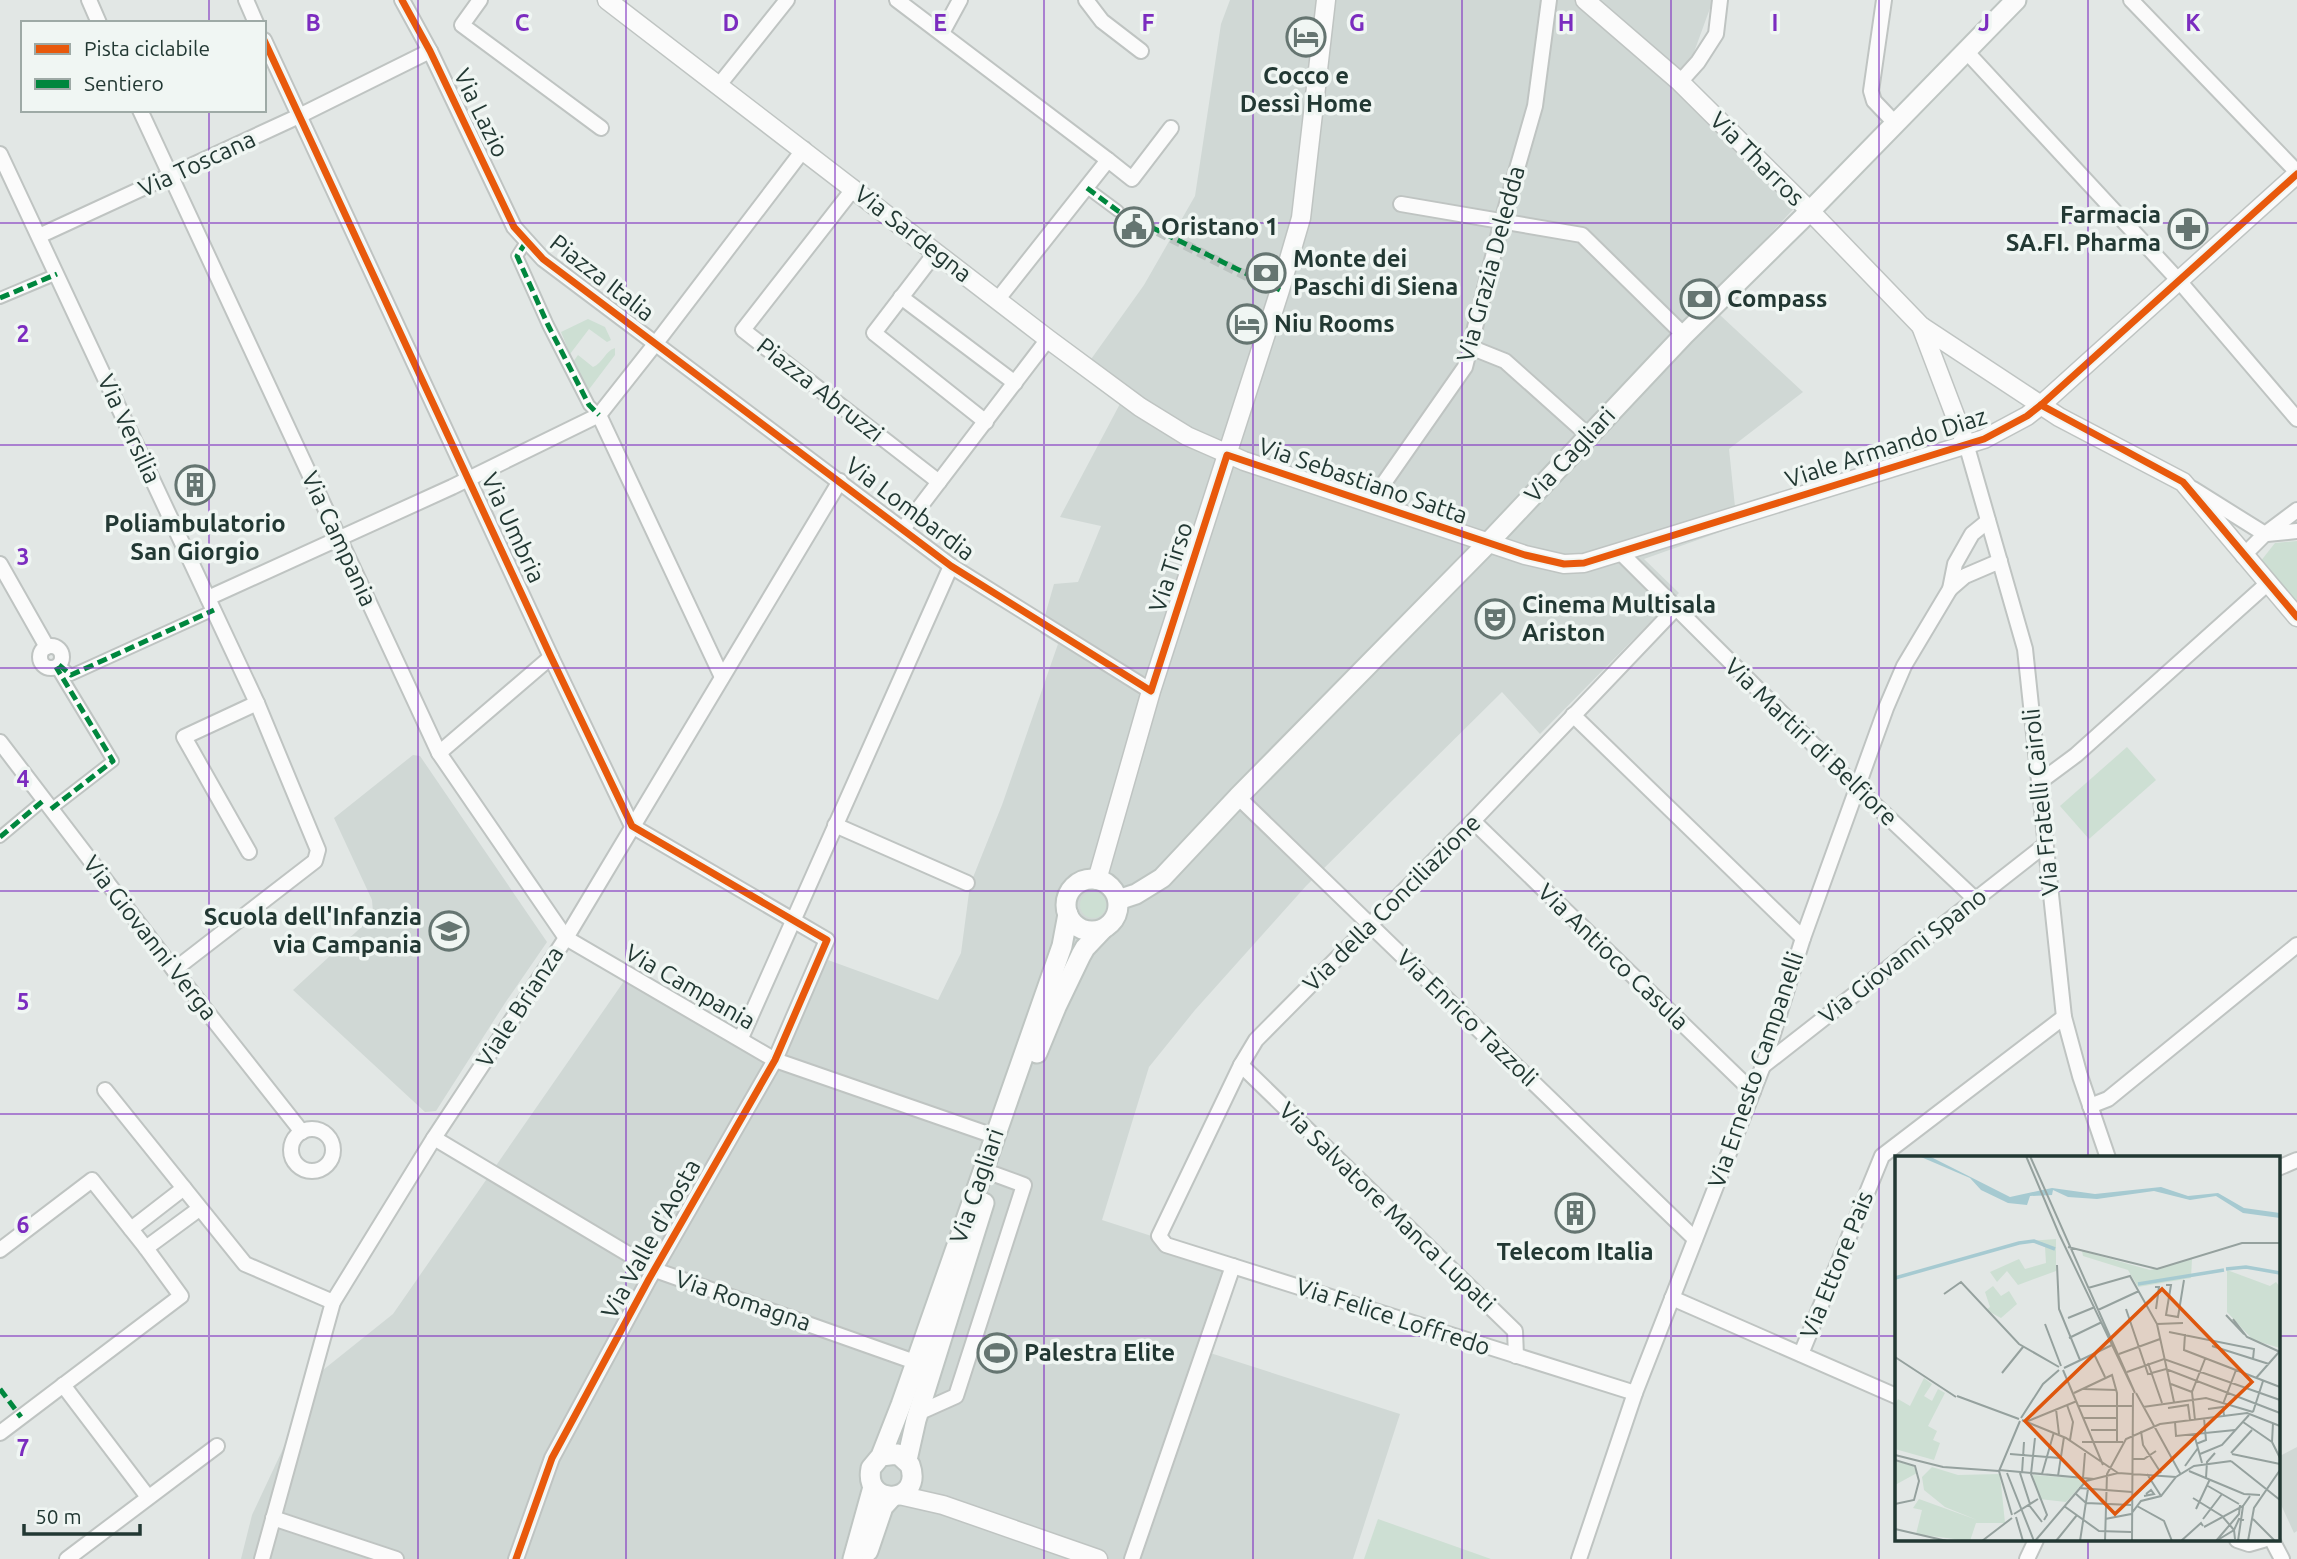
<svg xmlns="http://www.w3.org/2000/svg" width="2297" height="1559" font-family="Ubuntu,sans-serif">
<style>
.built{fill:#d0d8d5}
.green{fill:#cddfd3}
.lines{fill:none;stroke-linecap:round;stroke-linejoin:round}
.pedestrian-tunnel{stroke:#bcc4c1;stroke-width:10;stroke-dasharray:10 5;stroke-linecap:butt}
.pedestrian-casing{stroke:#bfc4c2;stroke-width:14}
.minor-casing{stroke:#bfc4c2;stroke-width:18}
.tertiary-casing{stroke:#bfc4c2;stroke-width:21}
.secondary-casing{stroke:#bec5c2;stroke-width:23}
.pedestrian{stroke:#fbfbfb;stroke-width:10}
.minor{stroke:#fbfbfb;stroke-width:14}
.tertiary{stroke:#fbfbfb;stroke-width:18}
.secondary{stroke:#fbfbfb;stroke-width:19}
.quiet{stroke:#00873e;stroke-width:5;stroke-dasharray:10 5;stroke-linecap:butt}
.cycleway-casing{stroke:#f0f6f3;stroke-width:11}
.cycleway{stroke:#e8590c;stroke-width:7}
.grid{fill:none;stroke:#7b2cbf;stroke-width:2;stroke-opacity:0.55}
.labels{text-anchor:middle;stroke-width:7;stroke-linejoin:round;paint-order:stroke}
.poi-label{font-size:24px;font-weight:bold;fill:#223833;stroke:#f0f6f3;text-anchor:start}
.street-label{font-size:24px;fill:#223833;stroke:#f0f6f3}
.inset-river{fill:none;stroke:#a6cad1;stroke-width:3.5}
.inset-road{fill:none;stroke:#95a19e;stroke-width:2}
.view{fill:#de570e;fill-opacity:0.15;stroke:#de570e;stroke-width:3.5}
.inset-edge{fill:none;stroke:#223833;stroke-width:3.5}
.grid-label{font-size:23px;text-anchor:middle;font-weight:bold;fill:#7b2cbf;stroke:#f0f6f3;stroke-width:7;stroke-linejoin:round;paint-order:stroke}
</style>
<rect width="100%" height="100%" fill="#e2e7e5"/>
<!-- built -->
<g class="built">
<polygon points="1230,0 1713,0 1681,88 1798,204 1707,303 1803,392 1729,449 1737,526 1644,559 1679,593 1540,734 1502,692 1306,886 1195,1010 1149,1067 1102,1220 1235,1263 1204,1351 1400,1414 1353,1559 241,1559 252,1515 318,1374 393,1314 631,971 773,1059 828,960 938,1000 961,953 970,885 1002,805 1058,644 1040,633 1054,584 1078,582 1101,526 1060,517 1122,400 1089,362 1144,285 1195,196 1221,24"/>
<polygon points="413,755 420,756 547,942 505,1003 436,1111 425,1112 293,990 369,920 373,912 372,900 334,818"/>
<polygon points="2297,1447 2297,1531 2294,1533 2278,1498 2278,1457"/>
</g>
<!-- green -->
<g class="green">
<polygon points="588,319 605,327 611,340 607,342 589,329 570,354 561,332"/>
<path d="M615,348V355L587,392L573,362L578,355L593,367C603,363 605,351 615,348Z"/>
<polygon points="2297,541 2297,603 2260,562 2275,543"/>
<polygon points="2127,747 2156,780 2089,839 2060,806"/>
<circle cx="1093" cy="905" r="13"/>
<polygon points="1378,1519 1491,1559 1364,1559"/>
</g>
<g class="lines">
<!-- pedestrian-tunnel -->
<polyline class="pedestrian-tunnel" points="1118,211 1263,284"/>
<!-- pedestrian casing -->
<g class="pedestrian-casing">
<g id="pedestrian">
<polyline points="1087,188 1118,211"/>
<polyline points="526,242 517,256 548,325 589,405 599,415"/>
<polyline points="1263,284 1280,290"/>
<polyline points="0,298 57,274"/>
<polyline points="59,665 71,675 214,610"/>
<polyline points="51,809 113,761 56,667"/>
<polyline points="0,837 44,800"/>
</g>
</g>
<!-- minor casing -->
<g class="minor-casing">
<g id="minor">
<polyline points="89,0 99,23"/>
<polyline points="246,0 256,23"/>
<polyline points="402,0 430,51 514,227 543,259 951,566 1151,691"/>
<polyline points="480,0 462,25 601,128"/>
<polyline points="897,0 1108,160 998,299"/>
<polyline points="1086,0 1102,21 1141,51"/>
<polyline points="1884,0 1871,91 1874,101 1895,123"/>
<polyline points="2131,0 2297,172"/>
<polyline points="942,33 960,0"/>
<polyline points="264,40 551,657 632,826 827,940 775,1060 649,1279 552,1458 516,1559"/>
<polyline points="1965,50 2180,282 2297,419"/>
<polyline points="1680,82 1698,62 1716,34 1720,0"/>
<polyline points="719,85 787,0"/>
<polyline points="140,110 439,753 566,938 775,1060 994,1136"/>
<polyline points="0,154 257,703 318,850 315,861 174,970"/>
<polyline points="1108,160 1132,179 1171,128"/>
<polyline points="854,188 743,330 939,482"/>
<polyline points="1401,204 1582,235 1684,335"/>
<polyline points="39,236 299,116 430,51"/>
<polyline points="936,252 874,333 986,422"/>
<polyline points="901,297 1015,383"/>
<polyline points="1470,347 1505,361 1589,436"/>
<polyline points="599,415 722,677"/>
<polyline points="1967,447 2025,649 2064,1017 2080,1076 2108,1158"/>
<polyline points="2193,489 2265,534"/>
<polyline points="1370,503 1465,367 1502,221 1535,106 1549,0"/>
<polyline points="903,529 1048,339"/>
<polyline points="2267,534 2297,531"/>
<polyline points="1620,552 1856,787 1975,899"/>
<polyline points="2243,556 2265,534 2297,510"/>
<polyline points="0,564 47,647"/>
<polyline points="1950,589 1965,576 2000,561"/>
<polyline points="208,598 452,487 599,415 663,334 804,149"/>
<circle cx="51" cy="657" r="11"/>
<polyline points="1573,715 1803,938"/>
<polyline points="0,742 174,970 302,1132"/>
<polyline points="439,753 551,657"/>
<polyline points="2041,781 2076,755 2268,583"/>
<polyline points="1238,797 1695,1239"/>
<polyline points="1473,821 1753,1092"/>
<polyline points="835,825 967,883"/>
<polyline points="249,852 184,737 257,703"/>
<polyline points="741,1038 951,566"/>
<polyline points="1241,1065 1515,1331 1516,1356"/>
<polyline points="1763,1066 2045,845"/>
<polyline points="105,1090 245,1264 333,1302"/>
<polyline points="2090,1106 2108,1099 2297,945"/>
<circle cx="312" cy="1150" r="21"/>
<polyline points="434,1138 655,1270 915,1362"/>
<polyline points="2278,1168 2297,1160"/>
<polyline points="131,1229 184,1188"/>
<polyline points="146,1248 199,1209"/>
<polyline points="0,1250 92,1180 146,1248 181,1296 0,1433"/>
<polyline points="1672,1298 1896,1396"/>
<polyline points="1801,1354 1882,1156 2064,1017"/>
<polyline points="63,1385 148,1497"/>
<polyline points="1635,1393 1166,1245 1159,1236 1241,1065 1256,1040 1473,821 1675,609"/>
<polyline points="918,1413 956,1396 1024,1185 994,1174"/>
<polyline points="273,1518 396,1559"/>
<polyline points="2237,1540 2249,1544 2263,1540"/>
<polyline points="2272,1540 2282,1559"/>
<polyline points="67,1559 217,1446"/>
<polyline points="262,1559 333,1302 434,1138 566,938 840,481"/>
<polyline points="1132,1559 1233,1266"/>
<polyline points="1579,1559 1635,1393 1763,1066 1803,938 1886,708 1904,666 1950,589 1955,564 1972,534 1988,521"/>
<polyline points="2027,1559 2036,1540"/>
</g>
</g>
<!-- tertiary casing -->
<g class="tertiary-casing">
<g id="tertiary">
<polyline points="607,0 1048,339 1140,407 1187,436 1244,461 1525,555 1564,564 1584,563 1620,552 1984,439 2027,416 2041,405 2297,174"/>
<polyline points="1585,0 1680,82 1810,211 1921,326 2059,417 2183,482 2297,617"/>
<polyline points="1921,326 1967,447"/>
<polyline points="1097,880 1151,691 1280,290 1301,218 1326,0"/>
<polyline points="899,1495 943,1505 1098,1559"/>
</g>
</g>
<!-- secondary casing -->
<g class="secondary-casing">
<g id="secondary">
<circle cx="1092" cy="905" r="26"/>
<polyline points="1118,900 1136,894 1162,878 1238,797 1488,543 1684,335 1810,211 2016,0"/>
<polyline points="1037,1053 1056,1007 1081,955 1085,948 1103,929"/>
<path d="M881,1456L898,1454L910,1465C924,1504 863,1508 871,1468L881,1456L901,1405L1062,946L1068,914"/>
<polyline points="907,1460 916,1420 984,1203"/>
<polyline points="868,1551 883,1507 892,1497"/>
<polyline points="853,1559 873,1487"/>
</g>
</g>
<!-- pedestrian -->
<use href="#pedestrian" class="pedestrian"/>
<!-- minor -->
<use href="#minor" class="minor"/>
<!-- tertiary -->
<use href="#tertiary" class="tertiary"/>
<!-- secondary -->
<use href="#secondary" class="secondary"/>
<!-- quiet -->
<g class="quiet">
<polyline points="1087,188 1118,211 1280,290"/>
<polyline points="526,242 517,256 548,325 589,405 599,415"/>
<polyline points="0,298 57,274"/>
<polyline points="59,665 71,675 214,610"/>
<polyline points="51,809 113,761 56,667"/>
<polyline points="0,837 44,800"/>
<polyline points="0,1389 21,1417"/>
</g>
<!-- cycleway casing -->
<g class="cycleway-casing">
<g id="cycleway">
<polyline points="402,0 430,51 514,227 543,259 951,566 1151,691 1227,455 1525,555 1564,564 1584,563 1984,439 2027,416 2041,405 2297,174"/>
<polyline points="264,40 551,657 632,826 827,940 775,1060 649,1279 552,1458 516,1559"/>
<polyline points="2041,405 2183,482 2297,617"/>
</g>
</g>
<!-- cycleway -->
<use href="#cycleway" class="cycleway"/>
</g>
<!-- grid -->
<path class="grid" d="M209,0V23M418,0V1559M626,0V1559M835,0V1559M1044,0V1559M1253,0V1559M1462,0V1559M1671,0V1559M1879,0V1559M2088,0V1158M209,110V1559M0,223H2297M0,445H2297M0,668H2297M0,891H2297M0,1114H2297M0,1336H1896M2278,1336H2297M2088,1540V1559"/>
<!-- icons -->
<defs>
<g id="hotel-ring" transform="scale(2.0125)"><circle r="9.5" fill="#f0f6f3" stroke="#657571" stroke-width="1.5"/><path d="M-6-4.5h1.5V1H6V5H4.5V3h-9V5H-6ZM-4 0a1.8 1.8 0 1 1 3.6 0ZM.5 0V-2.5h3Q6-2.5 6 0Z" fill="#657571"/></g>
<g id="civic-ring" transform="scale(2.0125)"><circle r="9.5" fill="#f0f6f3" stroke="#657571" stroke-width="1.5"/><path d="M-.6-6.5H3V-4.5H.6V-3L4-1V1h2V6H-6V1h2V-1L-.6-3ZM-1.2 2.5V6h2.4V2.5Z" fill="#657571"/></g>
<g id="pharmacy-ring" transform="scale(2.0125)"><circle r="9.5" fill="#f0f6f3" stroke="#657571" stroke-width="1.5"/><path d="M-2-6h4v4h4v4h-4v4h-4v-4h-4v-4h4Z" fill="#657571"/></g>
<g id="bank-ring" transform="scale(2.0125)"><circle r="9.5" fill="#f0f6f3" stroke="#657571" stroke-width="1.5"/><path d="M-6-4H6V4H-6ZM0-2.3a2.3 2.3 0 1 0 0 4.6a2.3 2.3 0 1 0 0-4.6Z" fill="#657571"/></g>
<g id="building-ring" transform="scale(2.0125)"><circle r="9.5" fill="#f0f6f3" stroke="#657571" stroke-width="1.5"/><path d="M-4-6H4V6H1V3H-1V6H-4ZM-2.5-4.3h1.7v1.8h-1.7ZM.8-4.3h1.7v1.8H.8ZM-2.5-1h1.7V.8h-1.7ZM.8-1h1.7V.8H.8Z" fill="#657571"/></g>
<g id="theatre-ring" transform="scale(2.0125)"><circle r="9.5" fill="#f0f6f3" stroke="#657571" stroke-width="1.5"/><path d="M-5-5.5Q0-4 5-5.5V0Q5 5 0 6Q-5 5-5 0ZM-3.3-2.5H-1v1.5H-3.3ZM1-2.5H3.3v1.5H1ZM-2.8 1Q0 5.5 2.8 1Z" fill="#657571"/></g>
<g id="school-ring" transform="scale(2.0125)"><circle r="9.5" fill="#f0f6f3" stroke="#657571" stroke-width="1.5"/><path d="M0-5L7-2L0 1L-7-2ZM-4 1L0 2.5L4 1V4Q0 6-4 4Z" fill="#657571"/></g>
<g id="stadium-ring" transform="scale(2.0125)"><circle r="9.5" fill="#f0f6f3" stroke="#657571" stroke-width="1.5"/><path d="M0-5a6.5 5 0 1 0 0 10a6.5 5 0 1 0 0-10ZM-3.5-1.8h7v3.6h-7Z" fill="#657571"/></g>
</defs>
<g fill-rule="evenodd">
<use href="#hotel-ring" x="1306" y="37"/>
<use href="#civic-ring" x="1134" y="227"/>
<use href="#pharmacy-ring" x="2188" y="229"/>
<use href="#bank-ring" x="1266" y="273"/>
<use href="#bank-ring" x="1700" y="299"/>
<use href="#hotel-ring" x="1247" y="324"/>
<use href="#building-ring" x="195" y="485"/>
<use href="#theatre-ring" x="1495" y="619"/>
<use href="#school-ring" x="449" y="931"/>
<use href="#building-ring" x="1575" y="1213"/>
<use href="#stadium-ring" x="997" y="1353"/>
</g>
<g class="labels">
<!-- poi labels -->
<g class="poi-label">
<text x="1306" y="84" text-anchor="middle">Cocco e<tspan x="1306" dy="28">Dessì Home</tspan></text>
<text x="2161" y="223" text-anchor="end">Farmacia<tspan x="2161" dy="28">SA.FI. Pharma</tspan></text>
<text x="1161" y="235">Oristano 1</text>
<text x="1293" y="267">Monte dei<tspan x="1293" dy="28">Paschi di Siena</tspan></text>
<text x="1727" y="307">Compass</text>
<text x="1274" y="332">Niu Rooms</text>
<text x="195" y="532" text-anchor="middle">Poliambulatorio<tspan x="195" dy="28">San Giorgio</tspan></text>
<text x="1522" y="613">Cinema Multisala<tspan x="1522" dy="28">Ariston</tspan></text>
<text x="422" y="925" text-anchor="end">Scuola dell'Infanzia<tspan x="422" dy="28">via Campania</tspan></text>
<text x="1575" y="1260" text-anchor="middle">Telecom Italia</text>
<text x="1024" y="1361">Palestra Elite</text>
</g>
<!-- street labels -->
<g class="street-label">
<text transform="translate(481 113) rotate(64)" y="8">Via Lazio</text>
<text transform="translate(1757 159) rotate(45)" y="8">Via Tharros</text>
<text transform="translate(197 164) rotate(-25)" y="8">Via Toscana</text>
<text transform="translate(913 234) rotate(38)" y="8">Via Sardegna</text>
<text transform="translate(1491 264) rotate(-75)" y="8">Via Grazia Deledda</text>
<text transform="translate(602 278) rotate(38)" y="8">Piazza Italia</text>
<text transform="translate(820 390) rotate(38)" y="8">Piazza Abruzzi</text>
<text transform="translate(129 429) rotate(65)" y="8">Via Versilia</text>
<text transform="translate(1886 448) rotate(-18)" y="8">Viale Armando Diaz</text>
<text transform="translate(1570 455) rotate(-47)" y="8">Via Cagliari</text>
<text transform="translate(1363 481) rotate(19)" y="8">Via Sebastiano Satta</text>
<text transform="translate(910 509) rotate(37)" y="8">Via Lombardia</text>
<text transform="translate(513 528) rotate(65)" y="8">Via Umbria</text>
<text transform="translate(339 539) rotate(65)" y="8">Via Campania</text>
<text transform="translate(1171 567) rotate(-72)" y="8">Via Tirso</text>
<text transform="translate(1811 742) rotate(44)" y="8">Via Martiri di Belfiore</text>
<text transform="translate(2041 802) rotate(-96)" y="8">Via Fratelli Cairoli</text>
<text transform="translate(1392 903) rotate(-45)" y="8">Via della Conciliazione</text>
<text transform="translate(150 938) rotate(52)" y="8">Via Giovanni Verga</text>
<text transform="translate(1903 956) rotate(-38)" y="8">Via Giovanni Spano</text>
<text transform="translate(1613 957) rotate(44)" y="8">Via Antioco Casula</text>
<text transform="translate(690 987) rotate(30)" y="8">Via Campania</text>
<text transform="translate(520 1007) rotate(-57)" y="8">Viale Brianza</text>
<text transform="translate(1467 1018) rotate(44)" y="8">Via Enrico Tazzoli</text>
<text transform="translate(1756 1070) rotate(-71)" y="8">Via Ernesto Campanelli</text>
<text transform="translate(977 1186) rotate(-71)" y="8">Via Cagliari</text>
<text transform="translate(1387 1207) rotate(44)" y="8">Via Salvatore Manca Lupati</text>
<text transform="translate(651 1239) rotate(-61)" y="8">Via Valle d'Aosta</text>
<text transform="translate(1837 1265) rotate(-68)" y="8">Via Ettore Pais</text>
<text transform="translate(743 1301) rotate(19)" y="8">Via Romagna</text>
<text transform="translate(1393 1317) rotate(18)" y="8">Via Felice Loffredo</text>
</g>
</g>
<!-- overview -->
<g transform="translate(1895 1156)">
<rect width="385" height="385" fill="#e2e7e5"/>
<path d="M161,83V115L123,129L112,115L102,126L95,116L124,103L130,113L151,107L150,91L135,85ZM187,95L255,114L297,103L296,122L243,131L233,114L188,100ZM332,114L375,130L381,126L385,131V192L358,184L332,156ZM98,130L106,140L114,135L122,148L106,162L91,154L95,151L90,136ZM29,222L37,228L29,240L37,245L43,233L50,237L33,270L42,275L38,284L45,287L39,304L0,293V249L3,243L15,250ZM0,305L18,310L22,317L0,329ZM37,311L63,319L105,318L110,367H81L75,385L21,378L27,354L18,352L24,343L82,364L50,351L29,334L27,321ZM138,319L190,323V325L171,346L144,343Z" fill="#cddfd3"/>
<path d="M34,0L115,41L157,32L200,38L266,31L293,40L323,37L349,52L385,57V62L348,57L321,40L295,44L259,35L202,43L173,41L158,34L157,39L135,40L132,49L113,47L86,34L75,22L26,1Z" fill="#a6cad1"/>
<path class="inset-river" d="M331,113L351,111L385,117M0,122L124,87L139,85L160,93M243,128L329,114"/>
<path class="inset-road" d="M131,0L164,78L240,237L135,0M173,91L262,113L347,87H385M162,109L164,153L185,204M271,129H276L271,159L283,161L289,124M260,131H264L261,153M193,132L235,120L262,168L279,246M49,138L66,126L124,188L164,211M231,153L253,218L271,213L385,257M203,154L244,135M331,159L349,178M173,162L200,151M338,163L352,181L385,196M150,168L166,210M262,168L288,167M274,176L359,193L358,203M290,178L289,194L385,231M174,182L207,166M317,190L374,208M199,198L210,221M224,198L265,183M0,201L61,241M253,207L267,247M169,212L217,189M168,214L208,309M232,216L269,203L385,244M107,217L128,191M361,222L384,196M276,228L297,236M189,233L221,234M179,237L217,219L222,237V286M241,237L286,319M62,240L124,263M328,248L341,214M172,249L178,266L175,284M184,250H237M248,251L311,242L358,256M273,252L293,249L295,264M161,253L164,278M313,253L328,251L329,260M358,256L368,225M126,262L148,228L164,214M189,262H222M127,264L171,282L223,317M300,264L297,236L310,203M133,265L182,245M280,266L281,280L340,274M348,266L377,286M378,267L377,286L385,302M196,274H222M246,275L248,289L266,317M299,278L307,307M140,282L136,318L152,359L149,364M187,286H228M301,288L311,284L309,262M336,297L357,274M115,298L165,302M305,298L327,289L354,259M337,298L385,308M0,299L48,311L104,315M237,303H249L261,295M0,304L20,310L24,325L19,344L0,348M336,305L385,344M290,310L303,292M104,314L199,323M294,315L349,338L365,339M112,317L139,385M125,317L135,348M127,317L129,286M147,318L159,276M252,318L266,340M163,320L169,281M188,322L190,297M311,322L312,306L320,297M191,325L223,317L281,321M313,330L344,348M184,332L237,336M180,337L191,347L236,349M249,340L259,338L256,334L251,338M298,342L327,360L339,374L340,383M134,349L147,366M169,350L204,375L236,376M242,350L269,365L277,385M301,353L315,323M119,358L143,343M117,359L104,315L125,265M121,361L128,385M210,363L236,358L246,345L266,340L281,321L299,310L336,305M308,363L327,338M358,363L380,385M309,371L348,350L355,340M0,373L52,385M87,385L117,362M140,385L191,325M161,385L182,359M185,385L193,333M210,385L212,318L231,283L265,268L352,257L385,270M237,385L238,237M286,385L306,367L308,370M321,385L344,358L345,349M321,385L339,374L344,363L349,364M343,385L348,350M353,385L359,352L385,314"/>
<path class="view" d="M267,133L357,226L220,358L130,265Z"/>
<rect width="385" height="385" class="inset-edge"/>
</g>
<g class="grid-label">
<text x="313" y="31">B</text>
<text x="522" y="31">C</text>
<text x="731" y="31">D</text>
<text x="940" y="31">E</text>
<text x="1148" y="31">F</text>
<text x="1357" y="31">G</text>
<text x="1566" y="31">H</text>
<text x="1775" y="31">I</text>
<text x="1984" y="31">J</text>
<text x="2193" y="31">K</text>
<text x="23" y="342">2</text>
<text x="23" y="565">3</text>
<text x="23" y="787">4</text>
<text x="23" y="1010">5</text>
<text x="23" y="1233">6</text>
<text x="23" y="1456">7</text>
</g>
<!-- legend -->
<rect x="21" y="21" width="245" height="91" fill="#f0f6f3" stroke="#9eaaa6" stroke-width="2"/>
<rect x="35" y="44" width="35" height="10" fill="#e8590c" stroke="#9eaaa6" stroke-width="2"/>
<text x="84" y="56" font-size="21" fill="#223833">Pista ciclabile</text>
<rect x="35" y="79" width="35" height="10" fill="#00873e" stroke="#9eaaa6" stroke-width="2"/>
<text x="84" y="91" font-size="21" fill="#223833">Sentiero</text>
<!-- scale -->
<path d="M24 1524v10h116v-10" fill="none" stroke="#223833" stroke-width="3.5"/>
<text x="35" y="1524" font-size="21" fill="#223833" stroke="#f0f6f3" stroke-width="5" paint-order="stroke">50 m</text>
</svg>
